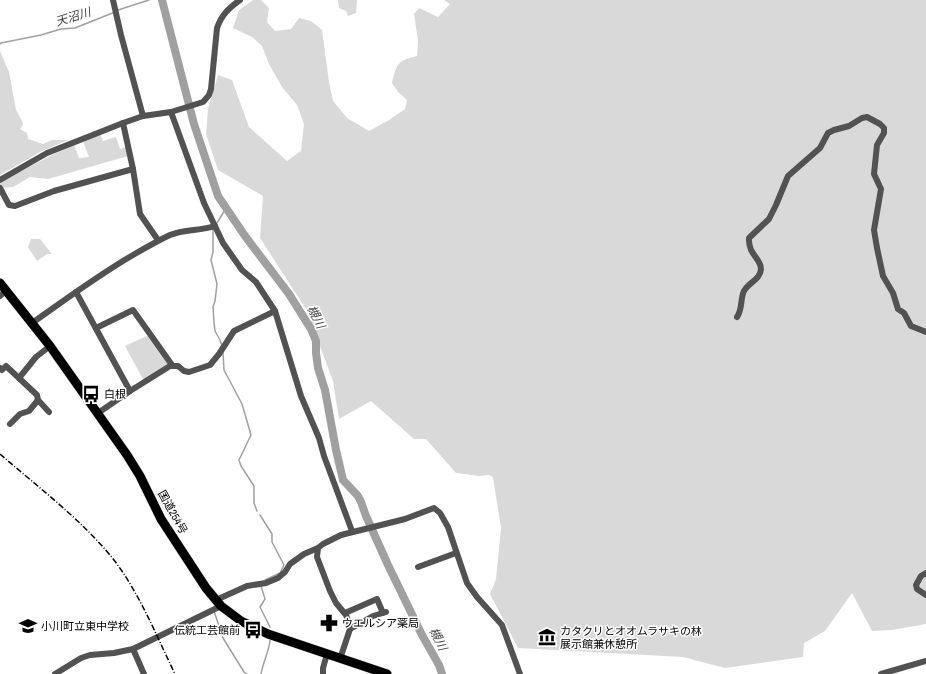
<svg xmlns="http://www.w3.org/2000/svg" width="926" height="674" font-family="'Archivo Narrow','Noto Sans JP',sans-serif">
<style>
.green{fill:#d9d9d9}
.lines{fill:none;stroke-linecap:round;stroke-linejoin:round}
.stream{stroke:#a0a0a0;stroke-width:1.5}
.river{stroke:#a0a0a0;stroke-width:8}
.highway-casing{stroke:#dbdbdb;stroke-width:10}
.minor{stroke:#525252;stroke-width:6}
.highway{stroke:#000;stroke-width:9}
.rail{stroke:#000;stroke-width:1.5;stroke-dasharray:6 2 1 2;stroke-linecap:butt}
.labels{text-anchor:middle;stroke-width:3;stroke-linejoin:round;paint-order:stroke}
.poi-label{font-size:11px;fill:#000;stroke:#fff;text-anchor:start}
.street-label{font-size:11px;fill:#000;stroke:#fff}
.water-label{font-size:12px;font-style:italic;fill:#414141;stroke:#fff}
</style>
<rect width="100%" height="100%" fill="#fff"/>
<!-- green -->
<g class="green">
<path d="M253,0H261L269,8L267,22L275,31L291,29L299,18L311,21L322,30L329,82L333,101L347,118L369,131L389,120L405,109L407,100L398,92L392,83C397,63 397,61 417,56L418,40L414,14L419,8L438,17L450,4L444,0H926V624L892,630L872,631L852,593L825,631L804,643L803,657L725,668L683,657L518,648L490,594L496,579L501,528L493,477L489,475L479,476L456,473L426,439H414L371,401L339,419L333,381L306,309L260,238L263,196L218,170L206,134L208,109L218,75L232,80L249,127L287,161L301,151L304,124L297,105L282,87L269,64L262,46L252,37L233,28L239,10Z"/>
<polygon points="338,0 357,0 356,13 348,16 346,11 339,8"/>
<polygon points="0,51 9,72 16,110 22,121 23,125 20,129 27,133 28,139 43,144 52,140 68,140 40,152 0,175"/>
<polygon points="100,134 103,141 116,137 120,149 126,147 128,156 48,179 30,177 13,187 2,188 0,185 1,182 50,156 74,145 79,158 89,157 83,141"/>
<polygon points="31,239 40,239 52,254 47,254 37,261 28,247"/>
<polygon points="149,335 168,362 168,365 144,381 125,346"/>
</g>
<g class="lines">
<!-- stream -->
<g class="stream">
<polyline points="118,10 149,0"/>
<polyline points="0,44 1,43 41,35 61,29 75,28 115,12"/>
<polyline points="217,223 226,208"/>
<polyline points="213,229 213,252 211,260 217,284 215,301 213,307 214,322 215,331 220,340 222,346"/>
<polyline points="223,353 224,370 242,404 251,435 239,460 241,466 254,486 254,503 257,511"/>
<polyline points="260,515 272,534 272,542 284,565 280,573 265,580"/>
<polyline points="261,586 265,599 260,607 270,627"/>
<polyline points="214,611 223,638 244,672 247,674"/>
<path d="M261,674C263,662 269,652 270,640"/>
</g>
<!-- river -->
<polyline class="river" points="162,0 194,124 218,196 245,236 289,294 311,329 316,341 316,353 318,368 325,390 336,450 343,480 358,496 361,502 366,516 388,565 422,635 439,665 442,674"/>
<!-- highway casing -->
<g class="highway-casing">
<polyline id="highway" points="0,283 50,346 127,455 140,476 161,519 206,588 221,606 241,621 268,634 387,674"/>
</g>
<!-- minor -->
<g class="minor">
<polyline points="113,0 121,35 143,116"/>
<polyline points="171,112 204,203 223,243 242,270 256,282 275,311 301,396 319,438 324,456 352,531"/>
<polyline points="123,123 133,169 140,214 158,240"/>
<path d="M0,180L47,153L123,123L143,116L171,112L203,102L209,95L211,89L217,28C222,14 229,8 240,0"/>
<polyline points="0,188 9,205 15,206 54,191 133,169"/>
<polyline points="76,292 130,391"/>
<polyline points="0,296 6,291"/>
<path d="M737,317C743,308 740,299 744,291C749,282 760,280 761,269C761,258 748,255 749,238L769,219L776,205L788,176L820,148L828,133L834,130L849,126L862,118L867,117L880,124L884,128V133L877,145L874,174L881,189L874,230L877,248L883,276L893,293L898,309L904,313L911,326L926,332"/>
<path d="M32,323C65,300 97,276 133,255C145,248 157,241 170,235C184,229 200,231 215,226"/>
<polyline points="96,328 133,310 172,365"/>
<polyline points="0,368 2,370 6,366 37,395 38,400 49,412"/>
<polyline points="19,378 36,357 50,346"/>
<polyline points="98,413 130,391 170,366 178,366 184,371 189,372 210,365 219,354 234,331 275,311"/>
<polyline points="10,424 20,414 29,411 38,400"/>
<polyline points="318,548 317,557 330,591 336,603 346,615 349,623 350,629 340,659"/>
<polyline points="418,567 456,553"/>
<polyline points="926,573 921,576 916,585 917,589 926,595"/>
<polyline points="216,600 247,586 266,583 278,578 285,572 290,564 304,554 318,548 323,544 341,535 405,519 434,508 440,513 448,527 467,583 477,597 502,625 520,674"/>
<polyline points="345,613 377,599 383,613"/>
<polyline points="350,629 373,616 386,612"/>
<polyline points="133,649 144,674"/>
<polyline points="55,674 81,658 90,655 114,653 133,649 221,606"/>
<polyline points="323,674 323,668 327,654"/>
<polyline points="881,674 926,661"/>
</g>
<!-- highway -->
<use href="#highway" class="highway"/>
<!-- rail -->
<path class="rail" d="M0,454C39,488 86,523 117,564C141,597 157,637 175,674"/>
</g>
<!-- icons -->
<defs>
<g id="bus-bare" transform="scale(1.38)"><path d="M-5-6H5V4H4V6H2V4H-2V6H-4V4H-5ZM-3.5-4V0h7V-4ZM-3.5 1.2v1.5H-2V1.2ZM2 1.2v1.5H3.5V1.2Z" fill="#000" stroke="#fff" stroke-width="2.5" paint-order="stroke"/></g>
<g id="pharmacy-bare" transform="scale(1.38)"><path d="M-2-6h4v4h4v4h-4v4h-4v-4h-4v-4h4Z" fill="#000" stroke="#fff" stroke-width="2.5" paint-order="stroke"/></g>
<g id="school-bare" transform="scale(1.38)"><path d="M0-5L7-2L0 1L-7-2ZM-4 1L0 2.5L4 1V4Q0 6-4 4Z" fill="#000" stroke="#fff" stroke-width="2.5" paint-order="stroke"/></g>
<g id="museum-bare" transform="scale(1.38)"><path d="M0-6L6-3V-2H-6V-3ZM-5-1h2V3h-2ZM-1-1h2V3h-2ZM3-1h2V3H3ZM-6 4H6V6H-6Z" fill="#000" stroke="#fff" stroke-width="2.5" paint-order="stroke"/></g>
</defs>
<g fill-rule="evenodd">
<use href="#bus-bare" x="91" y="394"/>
<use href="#pharmacy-bare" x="329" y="623"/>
<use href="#school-bare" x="28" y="626"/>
<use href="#bus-bare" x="253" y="630"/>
<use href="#museum-bare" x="547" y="637"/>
</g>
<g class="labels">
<!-- poi labels -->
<g class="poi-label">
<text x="104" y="398">白根</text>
<text x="342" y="627">ウエルシア薬局</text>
<text x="41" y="630">小川町立東中学校</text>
<text x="240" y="634" text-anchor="end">伝統工芸館前</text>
<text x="560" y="635">カタクリとオオムラサキの林<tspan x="560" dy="13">展示館兼休憩所</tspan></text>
</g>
<!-- street labels -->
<g class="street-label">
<text transform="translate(173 512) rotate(61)" y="4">国道254号</text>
</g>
<!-- water labels -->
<g class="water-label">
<text transform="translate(73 17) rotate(-17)" y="4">天沼川</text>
<text transform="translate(316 317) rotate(63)" y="4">槻川</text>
<text transform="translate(438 639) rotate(64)" y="4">槻川</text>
</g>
</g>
</svg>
